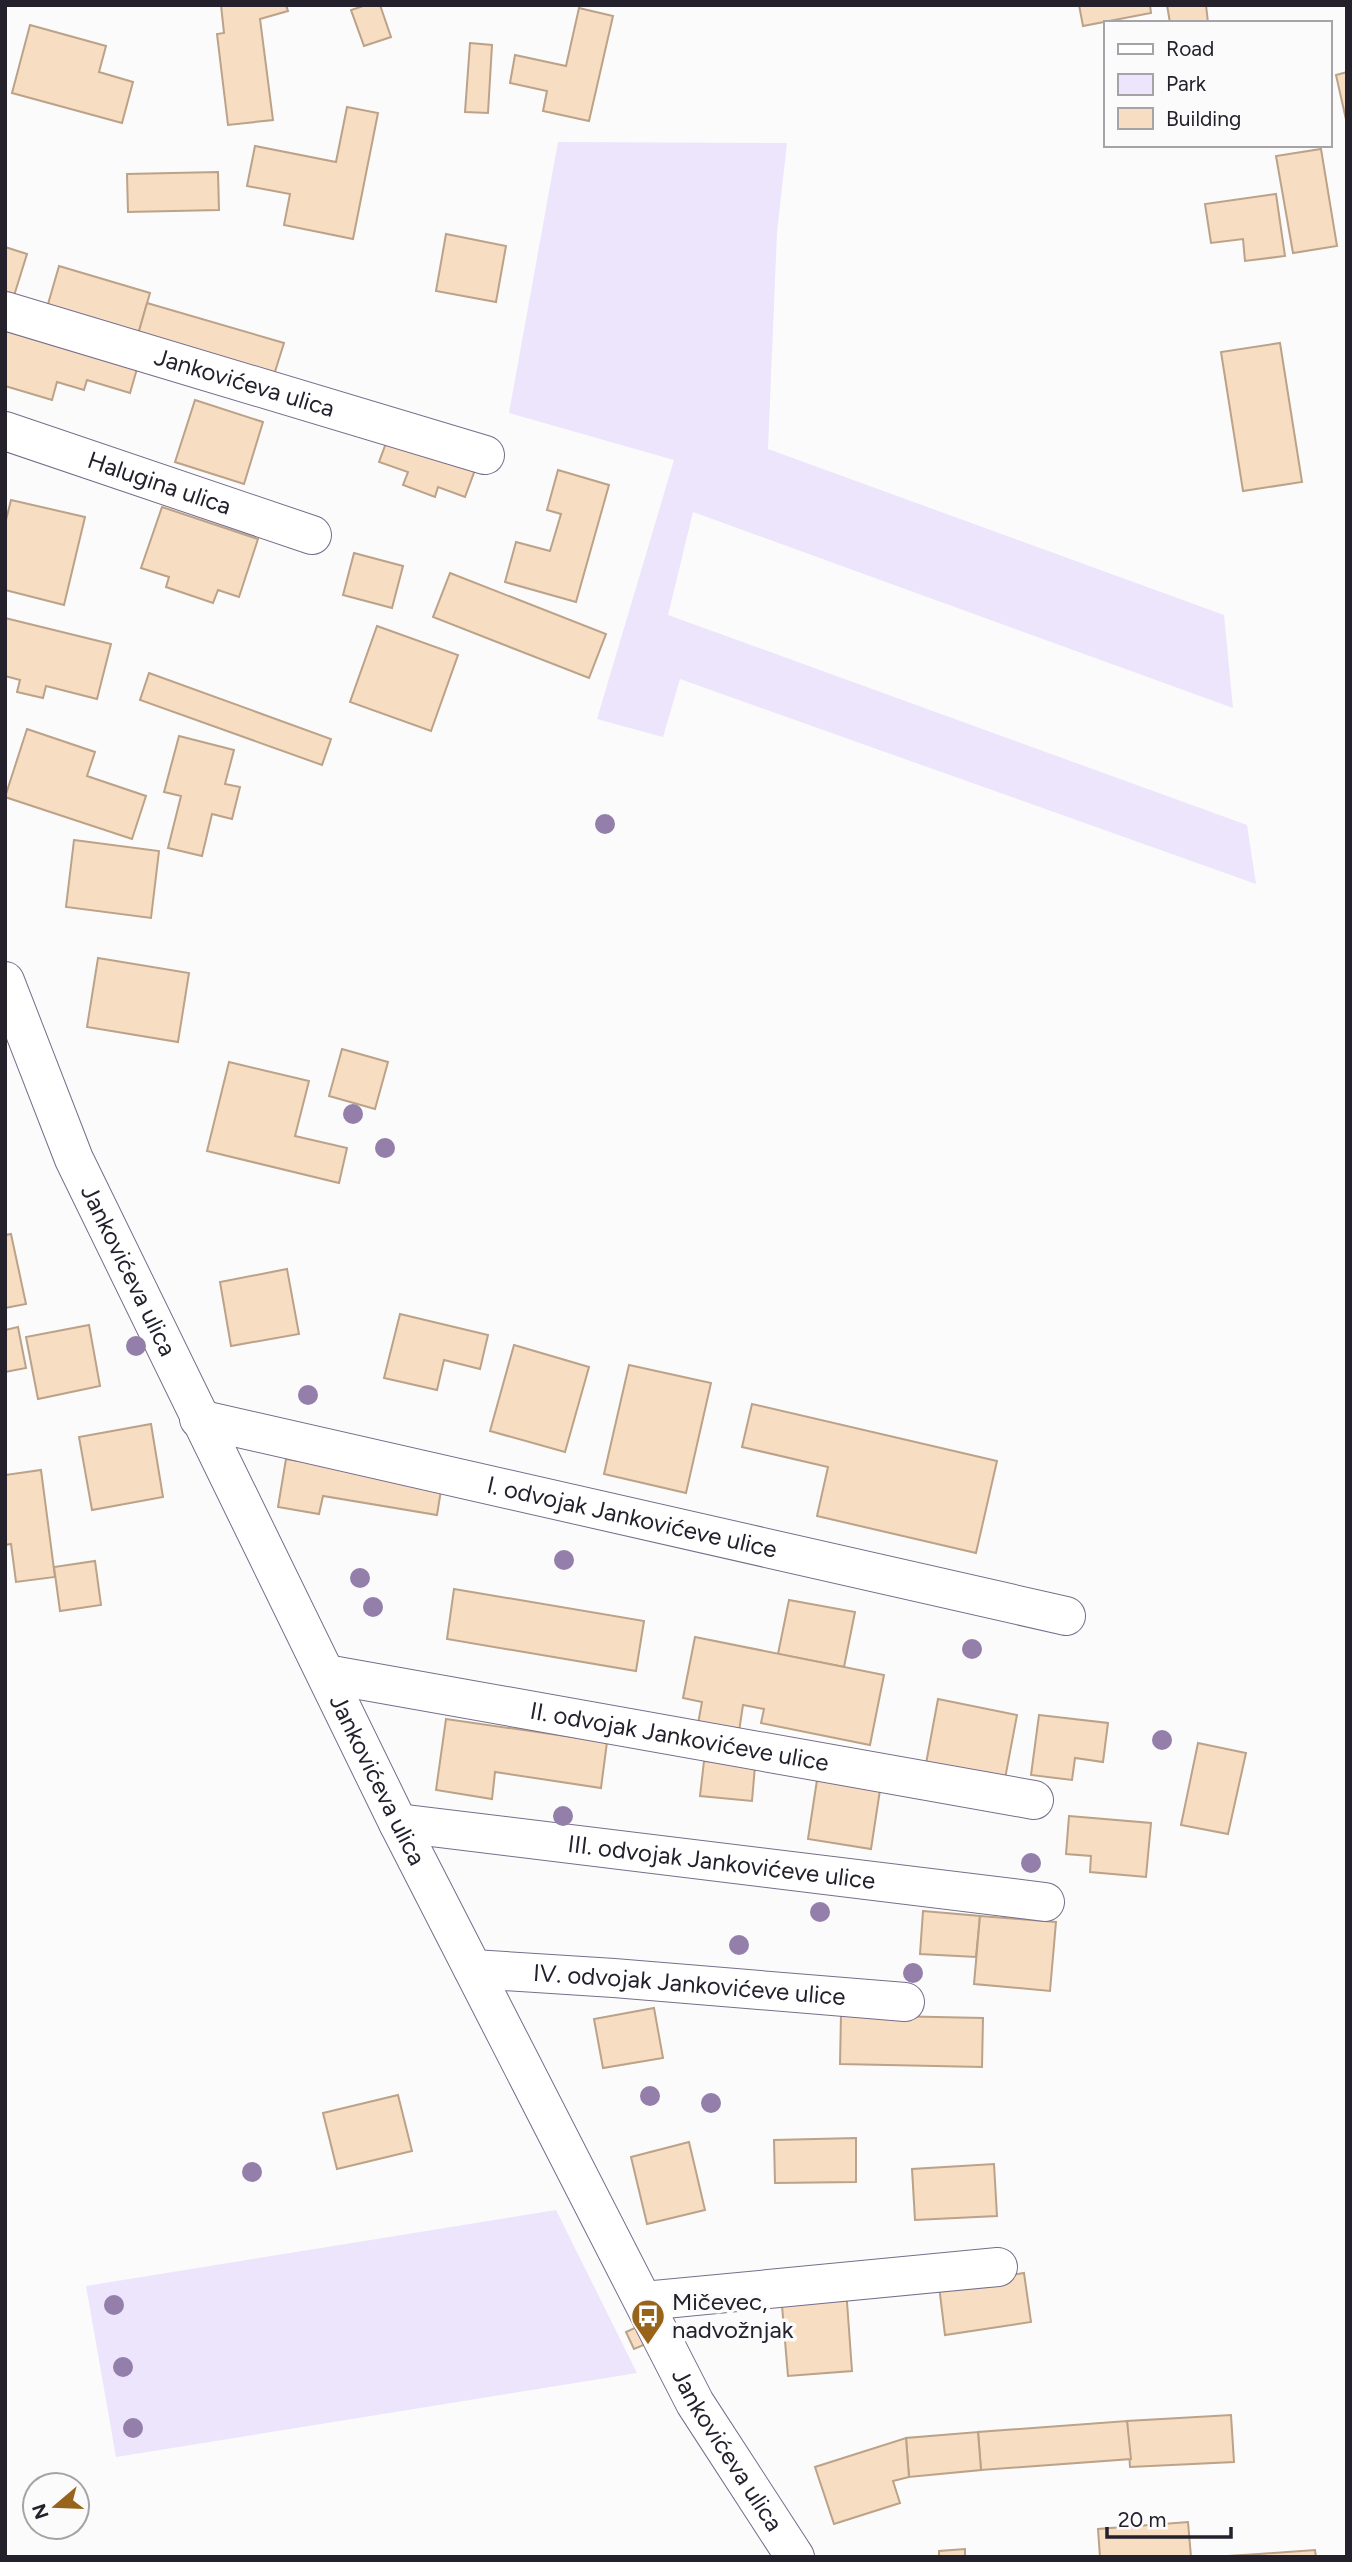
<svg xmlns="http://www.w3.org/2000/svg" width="1352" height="2562" font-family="Figtree,sans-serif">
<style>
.green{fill:#ece5fc}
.building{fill:#f7ddc1;stroke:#bba288;stroke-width:2}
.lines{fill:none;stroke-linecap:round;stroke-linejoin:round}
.minor-casing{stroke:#776d8b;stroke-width:40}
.secondary-casing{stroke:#776d8b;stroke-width:40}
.minor{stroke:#fff;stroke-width:38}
.secondary{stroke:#fff;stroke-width:38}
.tree{fill:#937faa}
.labels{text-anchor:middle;stroke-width:7;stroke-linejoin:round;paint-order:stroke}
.street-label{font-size:24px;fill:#24202c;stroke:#fbfbfb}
.poi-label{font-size:24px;fill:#24202c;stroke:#fbfbfb;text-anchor:start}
</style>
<rect width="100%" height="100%" fill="#fbfbfb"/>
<!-- green -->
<g class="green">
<polygon points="558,142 787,143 777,232 768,449 1224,615 1233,708 693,512 668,615 1247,825 1256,884 680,679 663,737 597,719 674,460 509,413"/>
<polygon points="556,2210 637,2373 116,2457 86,2286"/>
</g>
<!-- building -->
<g class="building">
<polygon points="221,5 286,5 288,11 260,19 273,120 228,125 217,34 224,33"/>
<polygon points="366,5 380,5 391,37 364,46 351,10"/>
<polygon points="1079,5 1150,5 1151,13 1083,26"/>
<polygon points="1167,5 1206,5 1208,23 1170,23"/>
<polygon points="579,8 613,16 589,121 543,111 547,91 510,83 515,55 566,66"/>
<polygon points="30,25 106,46 99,72 133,82 122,123 12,93"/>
<polygon points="470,43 492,45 488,113 465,112"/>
<polygon points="1347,72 1347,124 1336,75"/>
<polygon points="347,107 378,113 353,239 284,225 290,194 247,186 255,146 336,162"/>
<polygon points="1321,149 1337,246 1293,253 1276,156"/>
<polygon points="218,172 219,210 128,212 127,174"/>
<polygon points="1276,194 1285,256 1245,261 1243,239 1211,243 1205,204"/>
<polygon points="446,234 506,246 496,302 436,291"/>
<polygon points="5,247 27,254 13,299 5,296"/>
<polygon points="59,266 150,293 137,338 46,311"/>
<polygon points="147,303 284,343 273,378 137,338"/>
<polygon points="5,322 139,362 130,393 87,380 84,390 57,382 52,400 5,386"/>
<polygon points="1280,343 1302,482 1243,491 1221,352"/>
<polygon points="195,400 263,422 244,484 175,462"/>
<polygon points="389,435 476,467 465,497 438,487 435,497 403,485 408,472 379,462"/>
<polygon points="558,470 609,485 576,602 505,582 516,542 550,551 561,514 547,510"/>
<polygon points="11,500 85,517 64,605 5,590 5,524"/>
<polygon points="162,507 258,539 239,597 218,590 213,603 166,587 169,577 141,568"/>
<polygon points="354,553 403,566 392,608 343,595"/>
<polygon points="450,573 606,634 589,678 433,617"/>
<polygon points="5,618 111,644 97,699 46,686 43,698 17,692 20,680 5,676"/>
<polygon points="377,626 458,655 431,731 350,702"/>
<polygon points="149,673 331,739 322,765 140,700"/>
<polygon points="27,729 95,752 87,776 146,796 132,839 5,797"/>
<polygon points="179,736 234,750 225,784 240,787 232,819 212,814 202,856 168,848 181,796 164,792"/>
<polygon points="74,840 159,851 151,918 66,907"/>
<polygon points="98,958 189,973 178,1042 87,1027"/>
<polygon points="342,1049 388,1062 375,1109 329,1096"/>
<polygon points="229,1062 309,1081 295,1136 347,1148 339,1183 207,1151"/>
<polygon points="11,1234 26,1304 5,1308 5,1235"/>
<polygon points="287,1269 299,1334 231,1346 220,1282"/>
<polygon points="400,1314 488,1335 480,1369 444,1360 437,1390 384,1378"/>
<polygon points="89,1325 100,1386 38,1399 26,1337"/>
<polygon points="18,1327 26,1368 5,1372 5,1330"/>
<polygon points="514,1345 589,1367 565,1452 490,1431"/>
<polygon points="629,1365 711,1383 686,1493 604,1474"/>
<polygon points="752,1404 997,1461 976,1553 817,1516 828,1467 742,1447"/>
<polygon points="151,1424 163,1497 92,1510 79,1437"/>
<polygon points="286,1459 442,1484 437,1515 323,1496 319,1514 278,1507"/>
<polygon points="41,1470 55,1577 16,1582 11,1544 5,1545 5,1475"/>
<polygon points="95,1561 101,1605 60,1611 54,1567"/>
<polygon points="454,1589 644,1621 636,1671 447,1639"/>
<polygon points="789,1600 855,1612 844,1667 778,1654"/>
<polygon points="695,1637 884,1675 870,1745 761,1723 764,1709 743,1705 738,1738 697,1729 702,1702 683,1698"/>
<polygon points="938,1699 1017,1715 1004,1784 925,1769"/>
<polygon points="1039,1715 1108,1723 1103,1762 1075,1758 1072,1780 1031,1775"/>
<polygon points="446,1719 607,1742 601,1788 495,1772 492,1799 436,1790"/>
<polygon points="1198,1743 1246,1753 1228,1834 1181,1825"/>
<polygon points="704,1761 755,1766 752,1801 700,1796"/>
<polygon points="817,1780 880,1790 871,1849 808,1839"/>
<polygon points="1069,1816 1151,1823 1146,1877 1090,1872 1091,1856 1066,1854"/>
<polygon points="923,1911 980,1916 976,1957 920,1954"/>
<polygon points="980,1916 1056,1922 1050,1991 974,1984"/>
<polygon points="654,2008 663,2058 603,2068 594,2019"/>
<polygon points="841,2015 983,2018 982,2067 840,2064"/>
<polygon points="398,2095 412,2151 337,2169 323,2113"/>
<polygon points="856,2138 856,2182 775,2183 774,2140"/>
<polygon points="689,2142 705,2210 647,2224 631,2157"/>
<polygon points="994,2164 997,2216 915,2220 912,2169"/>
<polygon points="1024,2273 1031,2322 945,2335 939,2286"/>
<polygon points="846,2288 852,2371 788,2376 781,2294"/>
<polygon points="639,2326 646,2344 634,2349 626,2332"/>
<polygon points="1231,2415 1234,2462 1130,2467 1127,2421"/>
<polygon points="1127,2421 1131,2459 981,2470 978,2432"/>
<polygon points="978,2432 981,2470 909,2477 906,2438"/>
<polygon points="906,2438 909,2477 893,2481 900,2503 834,2524 815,2467"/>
<polygon points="1188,2522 1191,2557 1100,2557 1098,2529"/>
<polygon points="965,2549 965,2557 939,2557 939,2551"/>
<polygon points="1315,2550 1316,2557 1211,2557 1259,2554"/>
</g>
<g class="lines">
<!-- minor casing -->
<g class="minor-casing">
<g id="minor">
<path id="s1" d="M5,311L485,455"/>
<path id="s2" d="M5,431L312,535"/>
<path id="s3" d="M199,1419L1066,1616"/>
<path id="s4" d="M326,1674L1034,1800"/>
<path id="s5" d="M398,1823L1045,1902"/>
<path id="s6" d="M473,1969L614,1978L905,2002"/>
<polyline points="644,2301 998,2267"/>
</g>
</g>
<!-- secondary casing -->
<g class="secondary-casing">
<g id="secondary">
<path id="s7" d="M5,981L74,1159L398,1823L695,2403L795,2557"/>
</g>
</g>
<!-- minor -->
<use href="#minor" class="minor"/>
<!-- secondary -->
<use href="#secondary" class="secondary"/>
</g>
<!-- trees -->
<g class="tree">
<circle cx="605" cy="824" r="10"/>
<circle cx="353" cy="1114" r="10"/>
<circle cx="385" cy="1148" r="10"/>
<circle cx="136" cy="1346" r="10"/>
<circle cx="308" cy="1395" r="10"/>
<circle cx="564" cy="1560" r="10"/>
<circle cx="360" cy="1578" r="10"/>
<circle cx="373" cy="1607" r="10"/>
<circle cx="972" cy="1649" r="10"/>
<circle cx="1162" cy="1740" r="10"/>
<circle cx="563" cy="1816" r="10"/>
<circle cx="1031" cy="1863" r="10"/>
<circle cx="820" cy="1912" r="10"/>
<circle cx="739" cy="1945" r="10"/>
<circle cx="913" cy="1973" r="10"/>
<circle cx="650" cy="2096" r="10"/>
<circle cx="711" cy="2103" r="10"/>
<circle cx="252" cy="2172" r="10"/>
<circle cx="114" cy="2305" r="10"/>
<circle cx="123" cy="2367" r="10"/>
<circle cx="133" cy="2428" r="10"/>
</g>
<!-- icons -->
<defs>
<g id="bus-pin" transform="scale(1.75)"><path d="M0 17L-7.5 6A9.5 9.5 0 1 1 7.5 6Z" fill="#98631a" stroke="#fbfbfb"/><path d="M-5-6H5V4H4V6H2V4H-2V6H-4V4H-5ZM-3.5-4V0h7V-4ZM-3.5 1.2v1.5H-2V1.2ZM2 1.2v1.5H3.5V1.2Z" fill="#fff"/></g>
</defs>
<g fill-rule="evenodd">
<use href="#bus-pin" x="648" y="2316"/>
</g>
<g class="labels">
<!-- street labels -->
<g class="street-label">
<text dy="8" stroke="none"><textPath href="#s1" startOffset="250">Jankovićeva ulica</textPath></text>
<text dy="8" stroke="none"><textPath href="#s2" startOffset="163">Halugina ulica</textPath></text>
<text dy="8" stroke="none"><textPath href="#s7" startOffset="315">Jankovićeva ulica</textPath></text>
<text dy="8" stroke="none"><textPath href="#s3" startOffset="444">I. odvojak Jankovićeve ulice</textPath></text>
<text dy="8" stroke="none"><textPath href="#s4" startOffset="359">II. odvojak Jankovićeve ulice</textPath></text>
<text dy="8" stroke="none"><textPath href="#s7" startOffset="882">Jankovićeva ulica</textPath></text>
<text dy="8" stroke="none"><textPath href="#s5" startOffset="326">III. odvojak Jankovićeve ulice</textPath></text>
<text dy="8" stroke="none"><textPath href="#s6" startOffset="217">IV. odvojak Jankovićeve ulice</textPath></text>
<text dy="8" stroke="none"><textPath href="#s7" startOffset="1638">Jankovićeva ulica</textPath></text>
</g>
<!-- poi labels -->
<g class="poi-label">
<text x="672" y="2310">Mičevec,<tspan x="672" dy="28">nadvožnjak</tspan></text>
</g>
</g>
<!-- border -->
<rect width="1352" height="2562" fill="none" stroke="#24202c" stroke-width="14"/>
<!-- legend -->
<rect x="1104" y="21" width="228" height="126" fill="#fbfbfb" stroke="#a5a3a8" stroke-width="2"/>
<rect x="1118" y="44" width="35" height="10" fill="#ffffff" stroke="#a5a3a8" stroke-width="2"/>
<text x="1166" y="56" font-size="21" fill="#24202c">Road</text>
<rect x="1118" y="74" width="35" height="21" fill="#ece5fc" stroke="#a5a3a8" stroke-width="2"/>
<text x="1166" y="91" font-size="21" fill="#24202c">Park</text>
<rect x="1118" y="108" width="35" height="21" fill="#f7ddc1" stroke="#a5a3a8" stroke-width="2"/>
<text x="1166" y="126" font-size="21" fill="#24202c">Building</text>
<!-- north arrow -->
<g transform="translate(56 2506) rotate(251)"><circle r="33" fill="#fbfbfb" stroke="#a5a3a8" stroke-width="2"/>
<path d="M0-5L12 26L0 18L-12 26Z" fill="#98631a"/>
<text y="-10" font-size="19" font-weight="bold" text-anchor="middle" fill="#24202c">N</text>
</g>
<!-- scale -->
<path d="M1107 2527v10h124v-10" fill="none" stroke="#24202c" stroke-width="3.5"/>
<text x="1118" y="2527" font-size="21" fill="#24202c" stroke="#fbfbfb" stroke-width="5" paint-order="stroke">20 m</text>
</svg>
